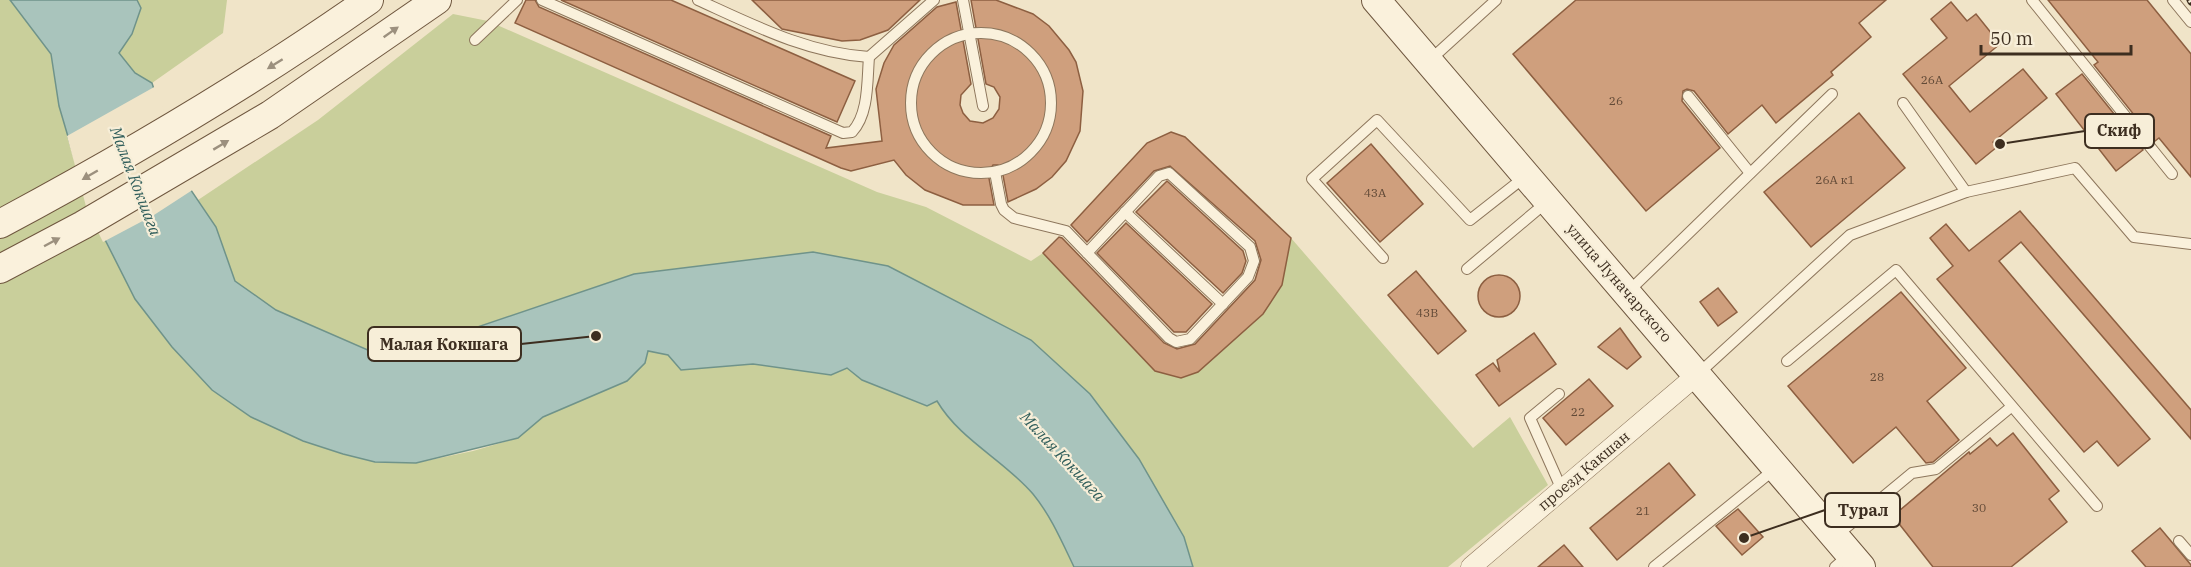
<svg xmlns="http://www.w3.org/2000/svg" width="2191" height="567" font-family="'IBM Plex Serif',serif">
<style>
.green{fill:#c9cf9b}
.water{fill:#a9c4bc;stroke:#6f938a;stroke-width:1.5}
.pier{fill:#f0e4c8}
.building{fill:#cf9f7d;stroke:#8d5f41;stroke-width:1.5}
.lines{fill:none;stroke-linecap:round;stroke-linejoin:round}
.service-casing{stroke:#8d765c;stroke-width:12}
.minor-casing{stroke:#8d765c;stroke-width:21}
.secondary-casing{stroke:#6f573f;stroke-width:30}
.service{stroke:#faf1dc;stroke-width:10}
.minor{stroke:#faf1dc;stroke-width:20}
.secondary{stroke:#faf1dc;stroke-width:28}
.rail-casing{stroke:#3d2e20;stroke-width:7}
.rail{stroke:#f7eed8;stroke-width:4.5;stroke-dasharray:14;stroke-linecap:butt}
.oneway{fill:#9c907e}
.labels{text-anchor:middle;stroke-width:4.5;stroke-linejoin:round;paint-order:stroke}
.number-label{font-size:12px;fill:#624a37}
.street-label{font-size:15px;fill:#3d2e20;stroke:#f7eed8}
.water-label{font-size:16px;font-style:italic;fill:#2f5d5a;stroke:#f7eed8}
.leader{fill:none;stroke:#3d2e20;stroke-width:2}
.callout-dot{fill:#3d2e20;stroke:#f7eed8;stroke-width:2}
.callout{fill:#f7eed8;stroke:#3d2e20;stroke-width:2}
.callout-label{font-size:16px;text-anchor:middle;font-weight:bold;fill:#3d2e20}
</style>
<rect width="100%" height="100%" fill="#f0e4c8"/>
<!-- green -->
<g class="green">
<path d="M0,0H10L51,54L59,106L135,299L172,347L212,390L303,441L375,462L416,463L473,451L518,438L543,417L627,381L648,351L668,355L681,370L753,364L831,375L847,368L862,380L927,406L937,400C960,440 1004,460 1033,494C1051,516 1062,542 1074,567H0Z"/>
<polygon points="134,0 227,0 223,33 152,83 135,73 119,53 132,34"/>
<polygon points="453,14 488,21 877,192 926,207 1031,261 1043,253 1155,371 1181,378 1198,372 1263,314 1282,285 1291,238 1473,448 1510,417 1548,485 1448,567 1193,567 1184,537 1160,499 706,265 634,274 386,358 276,310 235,282 216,227 198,200 318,120"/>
</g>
<!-- water -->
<path class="water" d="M10,0H137L141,8L132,34L119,53L135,73L152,83L182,177L216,227L235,281L276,310L386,358L634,274L813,252L888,266L1031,340L1090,394L1139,459L1184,537L1193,567H1074C1062,542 1051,516 1033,494C1004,460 960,440 937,401L927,406L862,380L847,368L831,375L753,364L681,370L668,355L648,351L645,363L627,381L543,417L518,438L416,463L375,462L343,454L303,441L251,417L212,390L172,347L135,299L89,208L59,106L51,54Z"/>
<!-- pier -->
<polygon class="pier" points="156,86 185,176 194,189 154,215 103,242 87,210 67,136"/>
<!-- building -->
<g class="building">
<polygon points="526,0 535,0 539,7 831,136 826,148 882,141 876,89 884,63 894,45 937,7 956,2 971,84 961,95 960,105 963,113 970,121 983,123 993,118 999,109 1000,97 994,87 986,84 971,0 996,0 1033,14 1049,26 1069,50 1076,62 1083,91 1080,131 1066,161 1052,177 1036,189 1008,202 1002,170 998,165 993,165 988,173 994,205 963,205 925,190 906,175 894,160 851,171 841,168 515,23"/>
<polygon points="561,0 671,0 855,81 837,122"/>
<polygon points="752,0 920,0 888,30 860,40 842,41 782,29"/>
<polygon points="1576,0 1886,0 1859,23 1871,37 1831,72 1833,75 1776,123 1762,105 1728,134 1694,91 1687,89 1683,91 1682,101 1720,148 1646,211 1513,54"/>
<polygon points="2048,0 2147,0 2191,54 2191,177 2159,138 2155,141 2094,65 2098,62"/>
<polygon points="1951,2 1967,21 1976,14 2000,44 1949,86 1970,112 2023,69 2047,98 1993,142 1997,147 1976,164 1903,74 1947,38 1931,19"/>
<polygon points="2082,74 2143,150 2116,171 2056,94"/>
<polygon points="1859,113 1905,168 1811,247 1764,192"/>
<polygon points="1171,132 1185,137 1291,238 1282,285 1263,314 1198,372 1181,378 1155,371 1043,253 1059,237 1062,238 1164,343 1177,349 1195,344 1255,280 1261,260 1255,241 1170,166 1154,171 1087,242 1071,225 1147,143"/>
<polygon points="1371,144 1423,204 1380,242 1327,183"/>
<polygon points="1167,181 1243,251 1246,261 1242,273 1223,293 1136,212"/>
<polygon points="2020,211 2191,410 2191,439 2021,242 1999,261 2150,439 2118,466 2097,441 2084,452 1937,279 1953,266 1930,238 1946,224 1969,251"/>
<polygon points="1126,223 1212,304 1186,332 1174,332 1097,253"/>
<polygon points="1416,271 1466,331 1438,354 1388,295"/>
<circle cx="1499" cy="296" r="21"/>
<polygon points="1718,288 1737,312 1718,326 1700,302"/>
<polygon points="1901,292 1966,368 1927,401 1959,440 1933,462 1926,463 1896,427 1853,463 1788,386"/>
<polygon points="1620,328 1641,357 1627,369 1598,347"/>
<polygon points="1534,333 1556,364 1499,406 1476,375 1493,363 1500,372 1497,360"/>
<polygon points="1589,379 1613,406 1566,445 1543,418"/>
<polygon points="2013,433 2059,491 2049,499 2067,522 2011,567 1933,567 1893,516 1969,452 1970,454 1990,438 1997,446"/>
<polygon points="1669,463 1695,495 1617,560 1590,528"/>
<polygon points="1738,509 1763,537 1742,555 1716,526"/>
<polygon points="2160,528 2191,565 2191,567 2146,567 2132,551"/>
<polygon points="1564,545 1583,567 1538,567"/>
</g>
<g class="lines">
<!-- service casing -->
<g class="service-casing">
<g id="service">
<path d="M542,0L843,133L852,132C869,114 867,81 869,57L934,0"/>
<path d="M698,0C753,25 807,53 869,57"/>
<polyline points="963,0 983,106"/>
<polyline points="2032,0 2172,174"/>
<polyline points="2173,0 2191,22"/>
<circle cx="981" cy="103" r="70"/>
<polyline points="475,40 517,0"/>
<polyline points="1429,61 1496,0"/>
<polyline points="1688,96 1750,173"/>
<polyline points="1903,103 1966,192"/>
<polyline points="995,172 1001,204 1004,210 1014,218 1066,231 1169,338 1176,342 1190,339 1248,277 1254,261 1250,247 1169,173 1159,176 1087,253"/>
<polyline points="1125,212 1223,304"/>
<polyline points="1383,258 1312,179 1377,120 1470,220 1526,176"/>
<polyline points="1467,269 1548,201"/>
<polyline points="1628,292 1832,94"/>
<polyline points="1787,361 1896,270 2097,506"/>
<polyline points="1698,374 1850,235 1966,192 2075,168 2134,237 2191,244"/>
<polyline points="1559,394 1530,418 1562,490"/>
<polyline points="1836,536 1912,473 1936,469 2011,407"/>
<polyline points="2179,541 2191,555"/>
<polyline points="1654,567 1776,468"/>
<polyline points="1835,567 1850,554"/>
</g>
</g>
<!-- minor casing -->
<g class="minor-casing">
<polyline id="minor" points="1471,567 1698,374"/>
</g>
<!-- secondary casing -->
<g class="secondary-casing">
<g id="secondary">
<polyline points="1376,0 1861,567"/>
<path d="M0,224C127,156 251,83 369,0"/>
<polyline points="0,269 83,225 270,115 437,0"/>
</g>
</g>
<!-- service -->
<use href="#service" class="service"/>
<!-- minor -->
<use href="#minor" class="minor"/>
<!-- secondary -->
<use href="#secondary" class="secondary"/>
<!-- rail casing -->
<g class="rail-casing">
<polyline id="rail" points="2190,0 2191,2"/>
</g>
<!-- rail -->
<use href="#rail" class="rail"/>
</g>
<!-- one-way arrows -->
<defs><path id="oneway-solid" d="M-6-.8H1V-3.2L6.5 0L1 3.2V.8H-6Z" transform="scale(1.5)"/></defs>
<g class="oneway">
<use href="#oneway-solid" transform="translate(391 32) rotate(-35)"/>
<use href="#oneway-solid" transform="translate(275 64) rotate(148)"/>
<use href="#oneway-solid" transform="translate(221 145) rotate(-31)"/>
<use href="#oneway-solid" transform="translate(90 175) rotate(150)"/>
<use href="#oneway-solid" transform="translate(52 242) rotate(-28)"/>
</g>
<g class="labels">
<!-- number labels -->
<g class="number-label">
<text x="1932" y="84">26А</text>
<text x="1616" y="105">26</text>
<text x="1835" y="184">26А к1</text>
<text x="1375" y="197">43А</text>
<text x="1427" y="317">43В</text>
<text x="1877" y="381">28</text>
<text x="1578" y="416">22</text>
<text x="1979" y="512">30</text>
<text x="1643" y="515">21</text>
</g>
<!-- street labels -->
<g class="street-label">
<text transform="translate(1619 283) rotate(49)" y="5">улица Луначарского</text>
<text transform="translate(1584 471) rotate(-40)" y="5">проезд Какшан</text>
</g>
<!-- water labels -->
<g class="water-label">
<text transform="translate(136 181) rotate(69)" y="6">Малая Кокшага</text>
<text transform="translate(1063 456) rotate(47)" y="6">Малая Кокшага</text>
</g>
</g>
<!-- callouts -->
<path class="leader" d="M2000 144L2085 131M596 336L521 344M1744 538L1825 510"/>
<g class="callout-dot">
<circle cx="2000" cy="144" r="6"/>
<circle cx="596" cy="336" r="6"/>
<circle cx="1744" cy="538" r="6"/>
</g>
<g class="callout">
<rect x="2085" y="114" width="69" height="34" rx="6"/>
<rect x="368" y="327" width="153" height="34" rx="6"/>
<rect x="1825" y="493" width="75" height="34" rx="6"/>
</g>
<g class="callout-label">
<text x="2119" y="136">Скиф</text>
<text x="444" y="350">Малая Кокшага</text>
<text x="1863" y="516">Турал</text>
</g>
<!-- scale -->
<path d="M1981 45v9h150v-9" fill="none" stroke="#3d2e20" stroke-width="3"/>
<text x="1990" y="45" font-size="18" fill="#3d2e20" stroke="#f7eed8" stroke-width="4.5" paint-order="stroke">50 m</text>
</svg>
